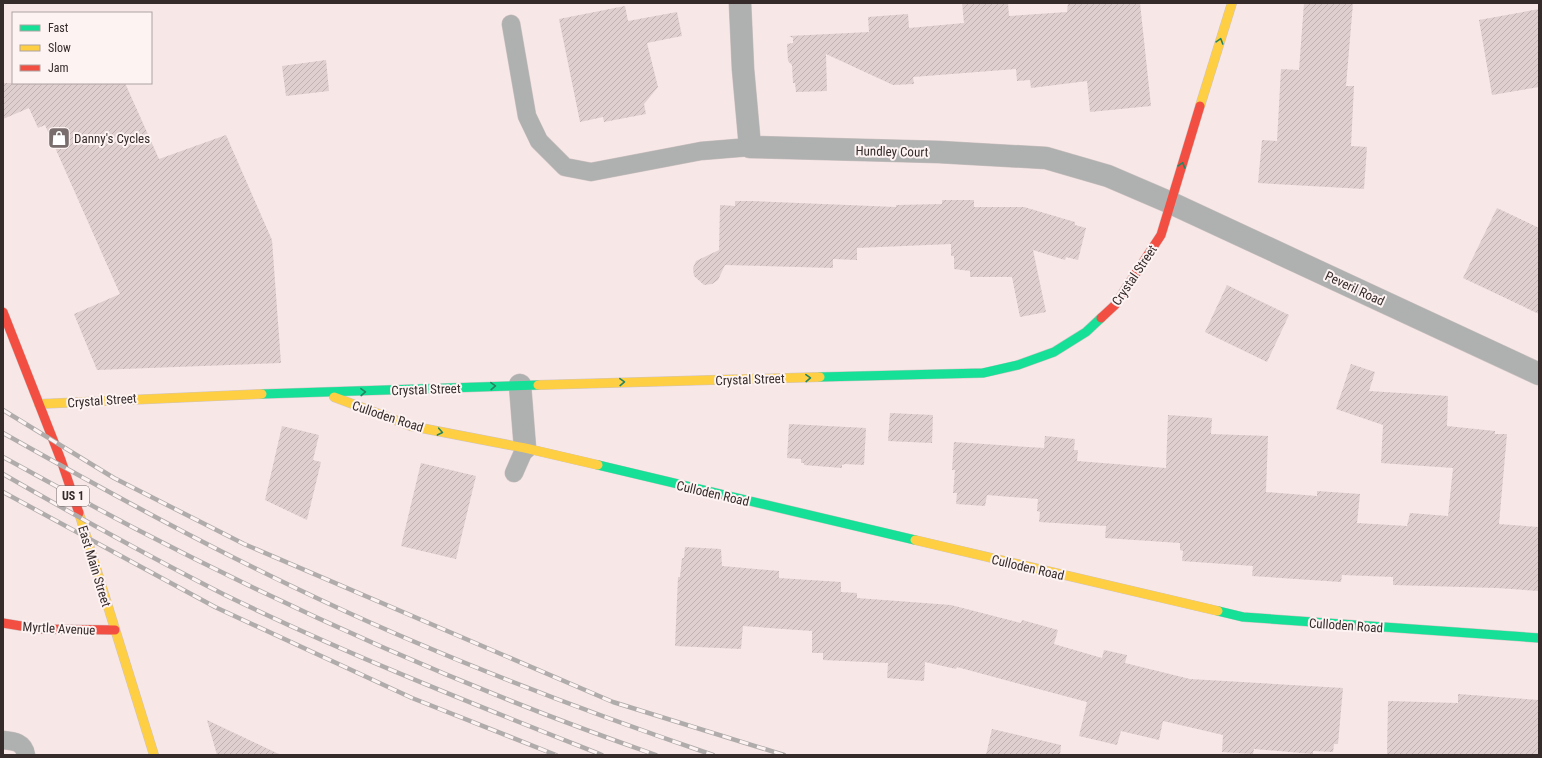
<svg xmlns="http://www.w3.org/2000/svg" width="1542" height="758" font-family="'Roboto Condensed',sans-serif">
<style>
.building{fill:url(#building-hatch)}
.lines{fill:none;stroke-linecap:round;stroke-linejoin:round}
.lane-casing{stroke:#cfc3c3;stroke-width:19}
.street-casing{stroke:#cfc3c3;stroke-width:23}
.fast-casing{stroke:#cfc3c3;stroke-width:10}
.slow-casing{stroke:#cfc3c3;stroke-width:10}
.jam-casing{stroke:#cfc3c3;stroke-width:10}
.lane{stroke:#afb0b0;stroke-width:18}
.street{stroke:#afb0b0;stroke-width:22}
.fast{stroke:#16e098;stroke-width:9}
.slow{stroke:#ffcf43;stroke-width:9}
.jam{stroke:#f24e42;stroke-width:9}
.rail-casing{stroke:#b1acac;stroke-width:4.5}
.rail{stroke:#fef3f3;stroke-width:3;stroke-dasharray:9;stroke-linecap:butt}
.oneway{stroke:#268662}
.labels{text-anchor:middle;stroke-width:4;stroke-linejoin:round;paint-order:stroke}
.shield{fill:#fef3f3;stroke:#716767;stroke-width:1}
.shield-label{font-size:12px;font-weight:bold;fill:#352b2b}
.poi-label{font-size:13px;fill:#352b2b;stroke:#fef3f3;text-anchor:start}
.street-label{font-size:13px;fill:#352b2b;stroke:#fef3f3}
</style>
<defs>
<pattern id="building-hatch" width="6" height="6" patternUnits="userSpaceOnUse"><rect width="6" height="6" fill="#e0cfcf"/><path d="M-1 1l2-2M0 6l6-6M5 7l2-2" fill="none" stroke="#c1b2b2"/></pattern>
</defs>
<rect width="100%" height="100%" fill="#f7e7e7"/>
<!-- building -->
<g class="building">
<polygon points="962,3 1008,3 1009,16 1067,12 1068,3 1140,3 1151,106 1090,112 1087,81 1031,88 1030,80 1017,81 1016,69 913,77 914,84 893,85 826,54 827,91 796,92 795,83 793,83 792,65 788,61 787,44 793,43 793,38 789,36 869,32 868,17 908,14 909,28 964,23"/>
<polygon points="1304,3 1353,3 1346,86 1354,86 1351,146 1367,147 1364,189 1258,183 1262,140 1277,141 1281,69 1299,70"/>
<polygon points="625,6 628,21 677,12 682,36 647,43 658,87 644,104 646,114 604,122 603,117 580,122 559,19"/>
<polygon points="1539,9 1539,87 1492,95 1479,20"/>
<polygon points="326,60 329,91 286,96 282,66"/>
<polygon points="3,83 125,83 159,159 226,135 272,240 281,363 97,370 74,314 120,294 45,125 38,128 29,108 3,119"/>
<polygon points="942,200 974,200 974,207 1024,207 1075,222 1075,225 1086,228 1078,260 1066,257 1065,260 1033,250 1046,312 1020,317 1012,277 970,277 970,271 954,269 954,256 951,256 951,244 857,248 857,260 833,259 833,268 725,265 718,280 712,284 704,285 694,276 693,268 696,261 719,250 720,205 735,206 735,201 751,201 896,207 896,205 942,204"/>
<polygon points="1497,208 1539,228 1539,314 1463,278"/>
<polygon points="1227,285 1289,315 1267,362 1205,332"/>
<polygon points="1351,364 1375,372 1369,391 1448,396 1447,426 1495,431 1495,434 1507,434 1499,524 1539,527 1539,591 1497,588 1393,585 1393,577 1342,575 1341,582 1252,576 1253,566 1182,561 1183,551 1180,550 1180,543 1105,538 1106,526 1039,522 1040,512 1037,511 1038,499 987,495 985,506 956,504 957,493 953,493 955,470 952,470 954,442 1044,448 1045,436 1075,439 1074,450 1078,450 1077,461 1166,468 1168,415 1212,418 1211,434 1268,436 1266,492 1317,496 1317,491 1360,494 1357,523 1407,526 1410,513 1448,516 1453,468 1381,463 1383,425 1336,409"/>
<polygon points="890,413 933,415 932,443 888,441"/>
<polygon points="789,424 866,428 864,465 845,464 842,465 842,468 804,465 804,463 801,463 801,459 787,458"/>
<polygon points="282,426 319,435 313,460 321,462 307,520 265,500"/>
<polygon points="421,463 476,476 456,559 401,546"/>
<polygon points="685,547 721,549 722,566 779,571 779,578 841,582 841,592 857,593 857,598 951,605 1021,623 1022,620 1058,630 1054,644 1102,658 1104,650 1127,655 1125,663 1190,679 1343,688 1338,744 1334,744 1333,752 1313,751 1313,754 1254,749 1253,754 1222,752 1223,735 1163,721 1159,740 1121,731 1117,745 1079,736 1087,702 957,667 956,669 925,662 924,681 887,678 888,663 823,660 823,653 812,653 812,631 743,626 741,649 675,646 678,577 680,577 682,558 684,558"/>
<polygon points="1458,694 1539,700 1539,755 1387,755 1388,701 1458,703"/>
<polygon points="207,720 281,755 217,755"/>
<polygon points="992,729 1061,745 1060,755 986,755"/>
</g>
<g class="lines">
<!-- lane casing -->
<g class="lane-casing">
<g id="lane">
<polyline points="511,24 527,116 539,141 565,167 591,172 701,151 750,147"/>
<polyline points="514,473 525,448"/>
<path d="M3,740C14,741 24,742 26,755"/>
</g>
</g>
<!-- street casing -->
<g class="street-casing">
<g id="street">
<polyline points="740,3 743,69 750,147 939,152 1046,158 1108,176 1171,203 1539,374"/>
<polyline points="520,385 525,448"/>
</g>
</g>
<!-- fast casing -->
<g class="fast-casing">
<g id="fast">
<polyline points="820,377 983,373 1018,365 1054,352 1086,332 1101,318"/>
<polyline points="262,394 538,385"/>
<polyline points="598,465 915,540"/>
<polyline points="1218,611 1243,617 1539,638"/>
</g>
</g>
<!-- slow casing -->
<g class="slow-casing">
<g id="slow">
<polyline points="1200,106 1232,3"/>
<polyline points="538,385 820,377"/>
<polyline points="334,397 411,426 525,448 598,465"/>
<polyline points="39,404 262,394"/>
<polyline points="79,513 154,755"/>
<polyline points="915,540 1218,611"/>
</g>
</g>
<!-- jam casing -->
<g class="jam-casing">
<g id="jam">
<polyline points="3,312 61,460 79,513"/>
<polyline points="1101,318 1115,305 1161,235 1200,106"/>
<polyline points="3,623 39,629 115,630"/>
</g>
</g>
<!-- lane -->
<use href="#lane" class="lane"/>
<!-- street -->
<use href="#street" class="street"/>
<!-- fast -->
<use href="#fast" class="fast"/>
<!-- slow -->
<use href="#slow" class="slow"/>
<!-- jam -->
<use href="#jam" class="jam"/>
<!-- rail casing -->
<g class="rail-casing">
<g id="rail">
<polyline points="3,410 114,478 244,544 613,702 784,755"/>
<path d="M3,433C108,492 213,550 323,601C449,660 581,710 713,755"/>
<path d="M3,457C47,481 92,506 136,529C304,616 478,693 656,755"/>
<path d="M3,474C76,516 150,557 225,595C348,655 476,705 602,755"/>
<polyline points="3,492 215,607 412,698 556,755"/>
</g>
</g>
<!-- rail -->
<use href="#rail" class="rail"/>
</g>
<!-- one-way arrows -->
<defs><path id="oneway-chevron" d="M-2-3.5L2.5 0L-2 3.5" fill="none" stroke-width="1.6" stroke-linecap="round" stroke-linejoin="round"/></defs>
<g class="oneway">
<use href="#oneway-chevron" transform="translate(1220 41) rotate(-73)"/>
<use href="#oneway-chevron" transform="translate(1182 165) rotate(-73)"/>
<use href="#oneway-chevron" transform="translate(808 378) rotate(-2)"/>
<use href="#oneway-chevron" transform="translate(622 382) rotate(-2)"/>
<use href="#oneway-chevron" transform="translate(493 386) rotate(-2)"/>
<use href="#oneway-chevron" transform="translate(363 392) rotate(-2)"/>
<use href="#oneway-chevron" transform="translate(440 432) rotate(11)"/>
</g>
<!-- icons -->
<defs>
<g id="shop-square" transform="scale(1.15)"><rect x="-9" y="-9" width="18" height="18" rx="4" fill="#796d6d" stroke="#fef3f3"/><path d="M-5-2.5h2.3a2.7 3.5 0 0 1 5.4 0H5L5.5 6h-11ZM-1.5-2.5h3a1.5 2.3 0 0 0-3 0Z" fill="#fff"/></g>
</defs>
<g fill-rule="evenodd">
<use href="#shop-square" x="59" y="138"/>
</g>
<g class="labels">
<!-- shield labels -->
<rect class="shield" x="57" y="486" width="32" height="20" rx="3"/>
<g class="shield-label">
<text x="73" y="500">US 1</text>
</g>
<!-- poi labels -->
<g class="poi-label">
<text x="74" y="143">Danny's Cycles</text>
</g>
<!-- street labels -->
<g class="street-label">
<text transform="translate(892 151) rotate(1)" y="5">Hundley Court</text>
<text transform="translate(1134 275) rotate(-56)" y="5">Crystal Street</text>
<text transform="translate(1355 288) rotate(25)" y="5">Peveril Road</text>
<text transform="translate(750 379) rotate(-2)" y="5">Crystal Street</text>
<text transform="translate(426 389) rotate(-2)" y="5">Crystal Street</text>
<text transform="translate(102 400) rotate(-4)" y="5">Crystal Street</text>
<text transform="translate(388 416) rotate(18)" y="5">Culloden Road</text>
<text transform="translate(713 493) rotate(13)" y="5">Culloden Road</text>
<text transform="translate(95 566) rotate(73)" y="5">East Main Street</text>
<text transform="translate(1028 567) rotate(13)" y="5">Culloden Road</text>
<text transform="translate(1346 625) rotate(4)" y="5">Culloden Road</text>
<text transform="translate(59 628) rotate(3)" y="5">Myrtle Avenue</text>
</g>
</g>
<!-- border -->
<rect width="1542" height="758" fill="none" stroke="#352b2b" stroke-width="8"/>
<!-- legend -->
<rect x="12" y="12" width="140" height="72" fill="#fef3f3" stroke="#aea3a3"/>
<rect x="20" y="25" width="20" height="6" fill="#16e098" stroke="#aea3a3"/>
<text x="48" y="32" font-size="12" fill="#352b2b">Fast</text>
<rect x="20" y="45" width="20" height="6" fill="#ffcf43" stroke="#aea3a3"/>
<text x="48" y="52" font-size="12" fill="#352b2b">Slow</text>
<rect x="20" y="65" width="20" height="6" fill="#f24e42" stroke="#aea3a3"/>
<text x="48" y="72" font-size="12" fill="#352b2b">Jam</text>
</svg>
